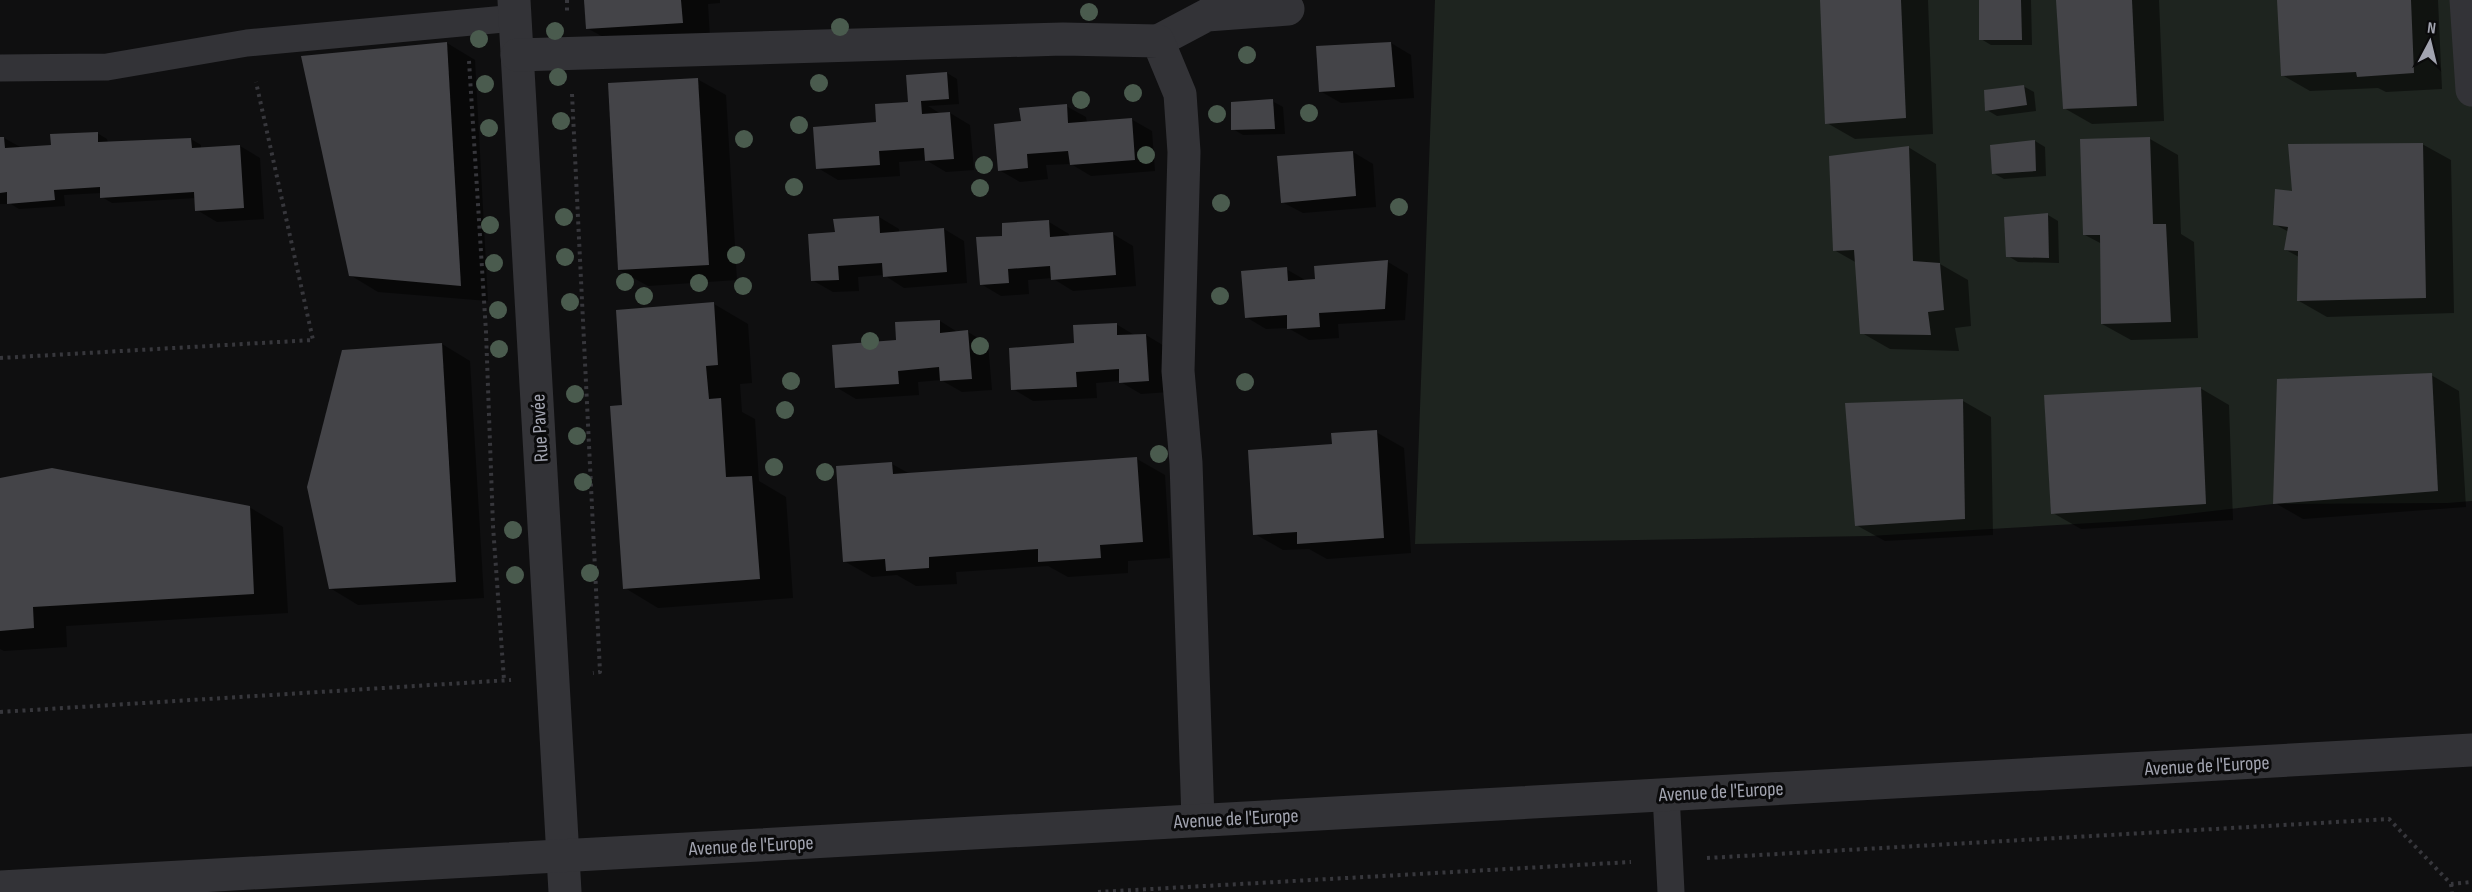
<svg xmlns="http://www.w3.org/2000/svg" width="2472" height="892" font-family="'Sofia Sans Condensed',sans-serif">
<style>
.green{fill:#1e241f}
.shadow{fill:#0007}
.building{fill:#444448}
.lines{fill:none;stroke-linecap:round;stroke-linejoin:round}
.path{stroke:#37373c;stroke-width:4;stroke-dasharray:3 4.5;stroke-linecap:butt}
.service{stroke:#333337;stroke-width:27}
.minor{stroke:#333337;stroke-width:33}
.tree{fill:#4a5b4e}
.labels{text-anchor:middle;stroke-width:6;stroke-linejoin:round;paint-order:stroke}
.street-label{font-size:20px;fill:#a2a4b0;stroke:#0a0a0b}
</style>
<rect width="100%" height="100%" fill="#0f0f10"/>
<!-- green -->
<polygon class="green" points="1435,0 2472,0 2472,501 2448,503 2273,504 2127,521 1870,536 1415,544"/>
<!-- shadow -->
<g class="shadow">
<polygon points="586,0 720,0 720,3 708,4 710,38 616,44 587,28"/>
<polygon points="1821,0 1928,0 1933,134 1855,139 1827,123"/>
<polygon points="1980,0 2031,0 2032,45 1991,45 1981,39"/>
<polygon points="2057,0 2159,0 2164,121 2092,124 2064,108"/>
<polygon points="2279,0 2438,0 2442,89 2386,92 2378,88 2310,91 2282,75"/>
<polygon points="447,43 475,60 488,301 378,292 350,275"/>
<polygon points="1391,43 1411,55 1414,98 1341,103 1320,91"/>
<polygon points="947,73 957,79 959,104 928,106 941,114 950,113 970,125 974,170 946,172 926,160 899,162 900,176 838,180 818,168 877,123 913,103"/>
<polygon points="697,79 726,95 737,280 648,286 619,270"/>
<polygon points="2023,86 2034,92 2036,111 1997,116 1987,110"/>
<polygon points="1272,101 1283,107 1285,134 1243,135 1233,129"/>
<polygon points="1066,106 1086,117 1087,123 1131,119 1152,131 1155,171 1091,176 1071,164 1046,165 1048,179 1020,182 999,170 1022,123"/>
<polygon points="97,133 107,139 108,144 191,139 201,145 201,149 240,146 260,158 264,219 217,222 197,210 196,198 112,203 102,197 101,193 64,195 65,206 19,209 11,204 0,204 0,138 4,138 22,148 53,146"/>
<polygon points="2150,139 2178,155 2181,234 2194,242 2198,338 2131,340 2102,324 2102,244 2085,235"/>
<polygon points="2035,141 2045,147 2046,176 2004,179 1993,173"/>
<polygon points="2422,144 2451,160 2454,313 2327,317 2299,301 2299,257 2286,250 2289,232 2274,224 2293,192"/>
<polygon points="1908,147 1936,164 1940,264 1968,280 1971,326 1955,328 1959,351 1890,349 1862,333 1857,263 1834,250"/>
<polygon points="1353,152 1373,164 1376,207 1303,213 1282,202"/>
<polygon points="2048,215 2058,221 2059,263 2018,262 2008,256"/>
<polygon points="879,217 899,229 899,233 944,229 964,241 967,283 904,288 884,275 858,277 859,291 833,292 812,280"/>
<polygon points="1049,222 1069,234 1069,237 1113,234 1133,246 1136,286 1073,291 1052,278 1028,280 1029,294 1001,296 981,284 1004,237"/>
<polygon points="1388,262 1408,274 1405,320 1338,324 1339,338 1309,340 1288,328 1266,329 1246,317 1286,269 1307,281 1317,280 1316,267"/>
<polygon points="714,304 748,324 752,383 740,384 742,412 755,419 759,481 786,497 793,598 658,608 625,588 624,406"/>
<polygon points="940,321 959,333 968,332 988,344 992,390 962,392 941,380 918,382 919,395 856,399 836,387 898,342"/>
<polygon points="1116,324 1136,336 1146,335 1166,347 1169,392 1141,394 1119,381 1096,383 1097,398 1033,401 1013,389"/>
<polygon points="442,344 470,361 484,598 358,605 330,588"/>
<polygon points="2431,375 2459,391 2466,507 2303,519 2275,503"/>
<polygon points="2200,388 2229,405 2233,520 2081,529 2053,513"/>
<polygon points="1963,401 1991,417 1993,535 1885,541 1856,525"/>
<polygon points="1376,432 1404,448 1411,553 1327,559 1309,549 1283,550 1255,534 1334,445"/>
<polygon points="1137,459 1165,475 1170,558 1128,561 1128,573 1068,577 1048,566 956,572 957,584 916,586 897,575 872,577 844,561 892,464 910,474"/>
<polygon points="0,480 249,507 283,527 288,613 66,626 67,647 4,651 0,649"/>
</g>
<!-- building -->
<g class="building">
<polygon points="584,0 681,0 683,23 586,29"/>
<polygon points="1820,0 1901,0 1906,118 1825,124"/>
<polygon points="1979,0 2021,0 2022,40 1979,40"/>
<polygon points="2056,0 2132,0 2137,106 2063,109"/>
<polygon points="2277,0 2411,0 2414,73 2357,77 2356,72 2281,76"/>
<polygon points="447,42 461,286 349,276 301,56"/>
<polygon points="1391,42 1395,87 1319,92 1316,46"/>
<polygon points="947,72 949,99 921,101 922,114 950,112 954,159 925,161 924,148 879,151 880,165 816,169 813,127 876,122 875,104 908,102 906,75"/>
<polygon points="698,78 709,265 618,270 608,83"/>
<polygon points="2024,85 2027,105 1985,111 1984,90"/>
<polygon points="1273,99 1275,129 1231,130 1231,102"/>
<polygon points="1067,104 1068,123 1132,118 1135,160 1070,165 1068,151 1027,154 1028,168 998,171 994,124 1021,121 1019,108"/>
<polygon points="98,132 98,142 191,138 192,148 240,145 244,208 195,211 194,192 100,198 100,187 54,190 55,200 7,204 7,192 0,193 0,137 4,137 5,148 51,145 50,134"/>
<polygon points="2150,137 2153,224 2166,224 2171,322 2101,324 2100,235 2083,235 2080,139"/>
<polygon points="2035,140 2036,171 1992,174 1990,145"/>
<polygon points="2423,143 2426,298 2297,301 2298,251 2284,250 2288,227 2273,225 2275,189 2292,191 2288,144"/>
<polygon points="1909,146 1913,261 1940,263 1944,310 1928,312 1931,335 1860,334 1854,250 1833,251 1829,156"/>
<polygon points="1353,151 1356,196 1281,203 1277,156"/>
<polygon points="2048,213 2049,258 2006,257 2004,217"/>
<polygon points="879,216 880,233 944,228 947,272 883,277 882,263 838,266 839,280 811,281 808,234 835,232 833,219"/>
<polygon points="1049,220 1050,237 1113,232 1116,275 1051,280 1050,266 1008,269 1009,283 980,285 976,237 1002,236 1002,223"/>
<polygon points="1388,260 1385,309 1319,313 1320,327 1287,329 1287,315 1245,318 1241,271 1287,267 1288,281 1315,279 1314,266"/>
<polygon points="714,302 718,365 706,366 709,399 721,398 726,477 752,476 760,579 623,589 610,406 622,405 616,310"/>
<polygon points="940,320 940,333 968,330 972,379 940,381 939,367 898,371 899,384 835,388 832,345 896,340 895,322"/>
<polygon points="1117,323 1117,335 1146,334 1149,381 1119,383 1119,369 1076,372 1077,387 1011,390 1009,348 1074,343 1073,325"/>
<polygon points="442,343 456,582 329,589 307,487 342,350"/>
<polygon points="2432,373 2438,491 2273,504 2277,379"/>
<polygon points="2201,387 2206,504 2051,514 2044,395"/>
<polygon points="1963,399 1965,519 1855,526 1845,403"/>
<polygon points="1377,430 1384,538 1297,544 1297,532 1253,535 1248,450 1332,444 1331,433"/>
<polygon points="1137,457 1143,542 1100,545 1101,558 1038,562 1038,549 929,557 929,568 886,571 885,559 843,562 836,466 892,462 893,474"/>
<polygon points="52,468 250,506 254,594 33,607 34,628 0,631 0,478"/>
</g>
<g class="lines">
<!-- path -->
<g class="path">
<polyline points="567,0 567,11"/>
<polyline points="469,61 486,332 493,526 504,680"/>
<polyline points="572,94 600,672 593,673"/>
<polyline points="0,358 313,340 256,82"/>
<polyline points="0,712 511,680"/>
<polyline points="1707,858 2389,819 2451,884 2472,882"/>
<polyline points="2451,884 2452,892"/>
<polyline points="1098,892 1631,862"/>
</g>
<!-- service -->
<g class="service">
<polyline points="0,68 107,67 247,43 515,18"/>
<polyline points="1666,794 1671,892"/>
</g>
<!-- minor -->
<g class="minor">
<polyline points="514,0 565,892"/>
<polyline points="2466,0 2472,90"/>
<polyline points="1158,41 1207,15 1288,9"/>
<polyline points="517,55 1063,39 1158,41 1180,94 1184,152 1178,371 1186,463 1198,820"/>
<polyline points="0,887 2472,750"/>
</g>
</g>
<!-- trees -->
<g class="tree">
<circle cx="1089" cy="12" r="9"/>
<circle cx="840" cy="27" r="9"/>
<circle cx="555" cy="31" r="9"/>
<circle cx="479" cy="39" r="9"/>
<circle cx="1247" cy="55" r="9"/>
<circle cx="558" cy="77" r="9"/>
<circle cx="819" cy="83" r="9"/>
<circle cx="485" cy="84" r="9"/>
<circle cx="1133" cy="93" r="9"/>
<circle cx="1081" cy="100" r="9"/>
<circle cx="1309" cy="113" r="9"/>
<circle cx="1217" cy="114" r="9"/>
<circle cx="561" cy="121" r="9"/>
<circle cx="799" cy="125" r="9"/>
<circle cx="489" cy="128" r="9"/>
<circle cx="744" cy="139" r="9"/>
<circle cx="1146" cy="155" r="9"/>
<circle cx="984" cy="165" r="9"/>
<circle cx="794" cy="187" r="9"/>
<circle cx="980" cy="188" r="9"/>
<circle cx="1221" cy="203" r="9"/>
<circle cx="1399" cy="207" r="9"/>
<circle cx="564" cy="217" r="9"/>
<circle cx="490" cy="225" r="9"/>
<circle cx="736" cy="255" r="9"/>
<circle cx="565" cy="257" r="9"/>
<circle cx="494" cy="263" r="9"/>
<circle cx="625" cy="282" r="9"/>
<circle cx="699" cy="283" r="9"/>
<circle cx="743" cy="286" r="9"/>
<circle cx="644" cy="296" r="9"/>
<circle cx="1220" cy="296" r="9"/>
<circle cx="570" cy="302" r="9"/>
<circle cx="498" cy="310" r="9"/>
<circle cx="870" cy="341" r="9"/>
<circle cx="980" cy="346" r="9"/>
<circle cx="499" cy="349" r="9"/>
<circle cx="791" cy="381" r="9"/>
<circle cx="1245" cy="382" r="9"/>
<circle cx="575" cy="394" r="9"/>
<circle cx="785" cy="410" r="9"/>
<circle cx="577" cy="436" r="9"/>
<circle cx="1159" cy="454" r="9"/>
<circle cx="774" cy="467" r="9"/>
<circle cx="825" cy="472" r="9"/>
<circle cx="583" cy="482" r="9"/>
<circle cx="513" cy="530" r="9"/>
<circle cx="590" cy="573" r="9"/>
<circle cx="515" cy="575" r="9"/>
</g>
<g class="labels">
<!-- street labels -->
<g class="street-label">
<text transform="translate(539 428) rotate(-93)" y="7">Rue Pavée</text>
<text transform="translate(2207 765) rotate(-3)" y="7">Avenue de l'Europe</text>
<text transform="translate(1721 791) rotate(-3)" y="7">Avenue de l'Europe</text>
<text transform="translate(1236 818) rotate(-3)" y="7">Avenue de l'Europe</text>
<text transform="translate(751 845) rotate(-3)" y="7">Avenue de l'Europe</text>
</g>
</g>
<!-- north arrow -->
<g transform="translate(2430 42) rotate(7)" stroke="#0a0a0b" stroke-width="4.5" paint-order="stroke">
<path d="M0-4.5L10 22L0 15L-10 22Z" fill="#a2a4b0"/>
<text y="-9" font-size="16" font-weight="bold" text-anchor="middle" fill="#a2a4b0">N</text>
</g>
</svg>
